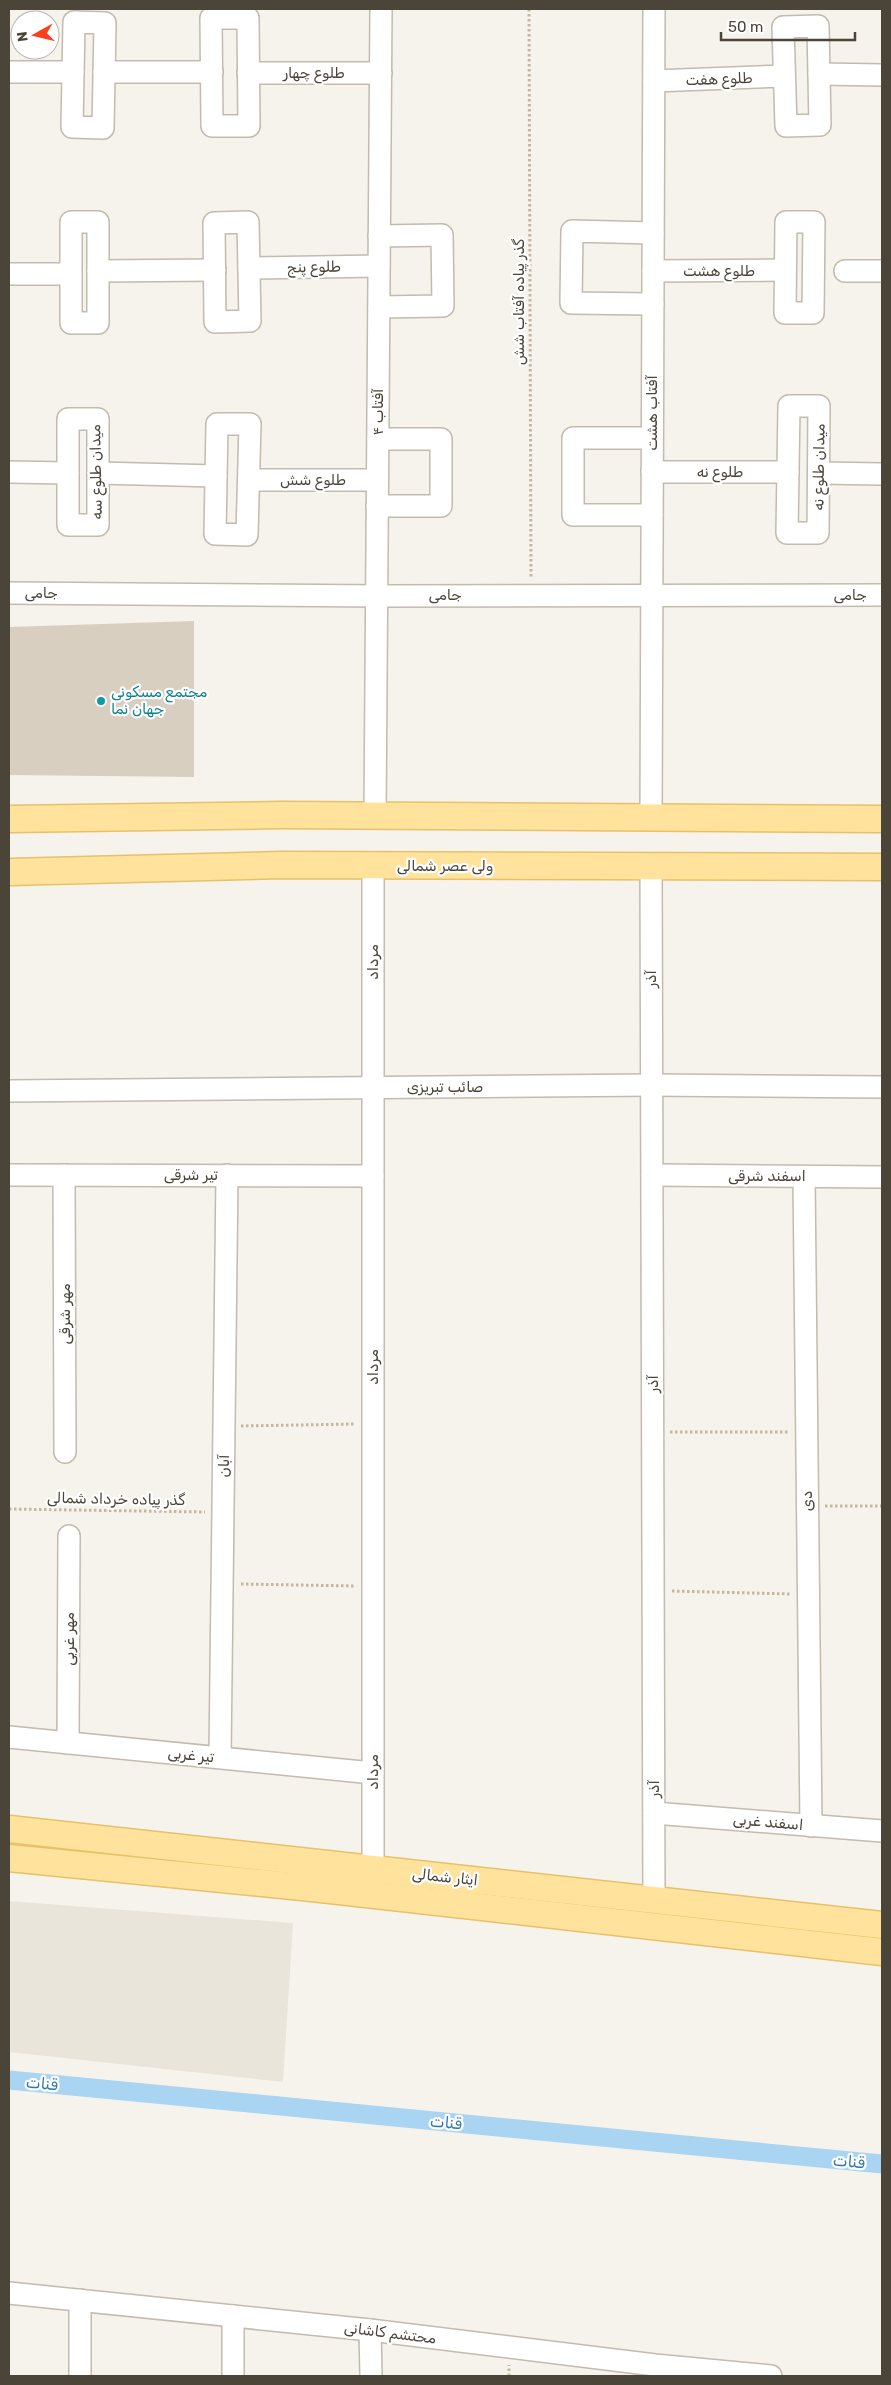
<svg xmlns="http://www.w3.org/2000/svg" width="891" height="2385" font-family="Rubik,Cairo,sans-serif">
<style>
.residential{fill:#eae5da}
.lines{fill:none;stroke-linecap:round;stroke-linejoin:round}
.canal{stroke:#a9d4f2;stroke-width:19}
.building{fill:#d8cfc1}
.minor-casing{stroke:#c2bbae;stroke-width:24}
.major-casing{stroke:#e6c16a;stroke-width:29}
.path{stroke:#c4b79f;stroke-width:3;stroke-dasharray:2.5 2.5;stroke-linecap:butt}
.minor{stroke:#fff;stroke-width:21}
.major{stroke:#ffe39c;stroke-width:26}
.culture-dot{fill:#0f9aa8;stroke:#fff;stroke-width:2}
.labels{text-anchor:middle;stroke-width:4.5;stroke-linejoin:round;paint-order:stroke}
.street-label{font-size:15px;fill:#4b4439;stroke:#fff}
.culture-label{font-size:15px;fill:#0d838f;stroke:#fff;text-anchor:start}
.water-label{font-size:16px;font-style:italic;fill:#2e7ab2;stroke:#fff}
</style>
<rect width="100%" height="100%" fill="#f6f3ec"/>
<!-- residential -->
<polygon class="residential" points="9,1901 293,1923 283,2082 9,2052"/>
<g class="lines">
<!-- canal -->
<polyline class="canal" points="9,2080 882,2164"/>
</g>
<!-- building -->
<polygon class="building" points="194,621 194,777 9,775 9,627"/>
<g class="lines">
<!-- minor casing -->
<g class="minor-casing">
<g id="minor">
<polygon points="211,18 248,18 249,126 212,126"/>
<polygon points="74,22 105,23 103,128 72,127"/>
<polygon points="818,26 820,125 786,126 783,27"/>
<polyline points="9,72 73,72"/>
<polyline points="104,72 212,72"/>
<polyline points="248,73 381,73"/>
<polyline points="819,74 882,75"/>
<polyline points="654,81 784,76"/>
<rect x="71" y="222" width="27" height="101"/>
<polygon points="248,222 250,321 215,322 214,223"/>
<polygon points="786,222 814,222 813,313 785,313"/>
<polyline points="249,268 379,266"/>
<polyline points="98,271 215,270"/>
<polyline points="653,271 785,270"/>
<polyline points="845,271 882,271"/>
<polyline points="9,274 71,274"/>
<polyline points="653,304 571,303 572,231 653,233"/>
<polyline points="379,307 443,306 442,235 379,236"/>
<polygon points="789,406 819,406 818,533 787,533"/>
<rect x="68" y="419" width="30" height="106"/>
<polygon points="217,424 250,424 247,535 215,534"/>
<polyline points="9,472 68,473"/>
<polyline points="652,472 788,472"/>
<polyline points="99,473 216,476"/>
<polyline points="819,473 882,474"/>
<polyline points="249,480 377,480"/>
<polyline points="377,506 441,506 441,439 378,439"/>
<polyline points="652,515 573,515 573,438 652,438"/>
<polyline points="9,593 382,596 882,595"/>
<polyline points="375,815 381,9"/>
<polyline points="651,817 654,9"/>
<polyline points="651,867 654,1900"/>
<polyline points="9,1091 652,1085 882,1087"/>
<polyline points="9,1175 373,1176"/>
<polyline points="64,1175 65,1452"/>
<polyline points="652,1175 882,1177"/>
<polyline points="804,1177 811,1826"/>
<polyline points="9,1737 373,1773"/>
<polyline points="68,1743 69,1536"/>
<polyline points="220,1757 227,1175"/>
<polyline points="654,1813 882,1831"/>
<polyline points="373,1869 373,865"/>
<polyline points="9,2293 370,2330 655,2365 771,2376"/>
<polyline points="370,2330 371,2376"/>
<polyline points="80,2376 80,2300"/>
<polyline points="233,2376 233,2316"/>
</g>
</g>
<!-- major casing -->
<g class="major-casing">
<g id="major">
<polyline points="9,819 282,815 882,819"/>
<polyline points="9,872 281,865 882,867"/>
<polyline points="9,1829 882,1925"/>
<polyline points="9,1858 312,1888 882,1952"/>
</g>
</g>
<!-- path -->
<g class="path">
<polyline points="529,9 531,578"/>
<polyline points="241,1426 355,1424"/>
<polyline points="670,1432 788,1432"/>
<polyline points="825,1506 882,1506"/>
<polyline points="9,1509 205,1512"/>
<polyline points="241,1584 355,1586"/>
<polyline points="672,1591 790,1594"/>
<polyline points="509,2376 509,2365"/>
</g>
<!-- minor -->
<use href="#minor" class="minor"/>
<!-- major -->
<use href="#major" class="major"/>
</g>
<!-- markers -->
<circle class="culture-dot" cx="101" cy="701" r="5"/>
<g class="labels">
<!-- street labels -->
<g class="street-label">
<text x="314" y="78">طلوع چهار</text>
<text transform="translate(719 79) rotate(-2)" y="5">طلوع هفت</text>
<text transform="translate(314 267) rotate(-1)" y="5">طلوع پنج</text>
<text x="719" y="276">طلوع هشت</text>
<text transform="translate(519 302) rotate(-90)" y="5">گذر پیاده آفتاب شش</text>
<text transform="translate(378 412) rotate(-90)" y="5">آفتاب ۴</text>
<text transform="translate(652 413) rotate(-90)" y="5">آفتاب هشت</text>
<text transform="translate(819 467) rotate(-89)" y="5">میدان طلوع نه</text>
<text transform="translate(96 472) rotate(-91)" y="5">میدان طلوع سه</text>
<text x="720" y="477">طلوع نه</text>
<text x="313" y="485">طلوع شش</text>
<text x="41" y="598">جامی</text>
<text x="445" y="600">جامی</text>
<text x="850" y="600">جامی</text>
<text x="445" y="871">ولی عصر شمالی</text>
<text transform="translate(373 962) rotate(-90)" y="5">مرداد</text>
<text transform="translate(651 979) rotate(-90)" y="5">آذر</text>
<text x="445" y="1092">صائب تبریزی</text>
<text x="191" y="1180">تیر شرقی</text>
<text x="767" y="1181">اسفند شرقی</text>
<text transform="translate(65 1314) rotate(-90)" y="5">مهر شرقی</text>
<text transform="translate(373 1367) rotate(-90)" y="5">مرداد</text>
<text transform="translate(653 1384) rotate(-90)" y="5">آذر</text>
<text transform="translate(224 1466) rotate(-89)" y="5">آبان</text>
<text transform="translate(116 1499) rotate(1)" y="5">گذر پیاده خرداد شمالی</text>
<text transform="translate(807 1501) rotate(-91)" y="5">دی</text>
<text transform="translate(69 1639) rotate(-90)" y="5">مهر غربی</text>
<text transform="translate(191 1755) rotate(6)" y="5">تیر غربی</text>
<text transform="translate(373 1772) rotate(-90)" y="5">مرداد</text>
<text transform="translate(654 1789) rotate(-90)" y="5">آذر</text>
<text transform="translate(768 1822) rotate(5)" y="5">اسفند غربی</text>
<text transform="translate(445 1877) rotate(6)" y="5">ایثار شمالی</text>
<text transform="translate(390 2333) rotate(7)" y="5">محتشم کاشانی</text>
</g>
<!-- culture labels -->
<g class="culture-label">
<text x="111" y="697">مجتمع مسکونی<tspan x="111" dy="17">جهان نما</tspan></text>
</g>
<!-- water labels -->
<g class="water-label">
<text transform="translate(42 2083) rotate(5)" y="6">قنات</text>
<text transform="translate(446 2122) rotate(5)" y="6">قنات</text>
<text transform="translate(849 2161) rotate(5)" y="6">قنات</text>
</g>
</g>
<!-- border -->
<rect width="891" height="2385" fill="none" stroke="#4b4439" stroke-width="20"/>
<!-- north arrow -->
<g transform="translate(35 35) rotate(262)"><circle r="24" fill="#ffffff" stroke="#b7b4b0"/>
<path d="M0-4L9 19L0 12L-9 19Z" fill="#fc3f1d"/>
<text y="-8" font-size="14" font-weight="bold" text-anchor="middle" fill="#4b4439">N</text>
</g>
<!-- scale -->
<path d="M721 32v8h134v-8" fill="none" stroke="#4b4439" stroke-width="2.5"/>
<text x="728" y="32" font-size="15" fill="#4b4439" stroke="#ffffff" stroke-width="4" paint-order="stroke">50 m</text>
</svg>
